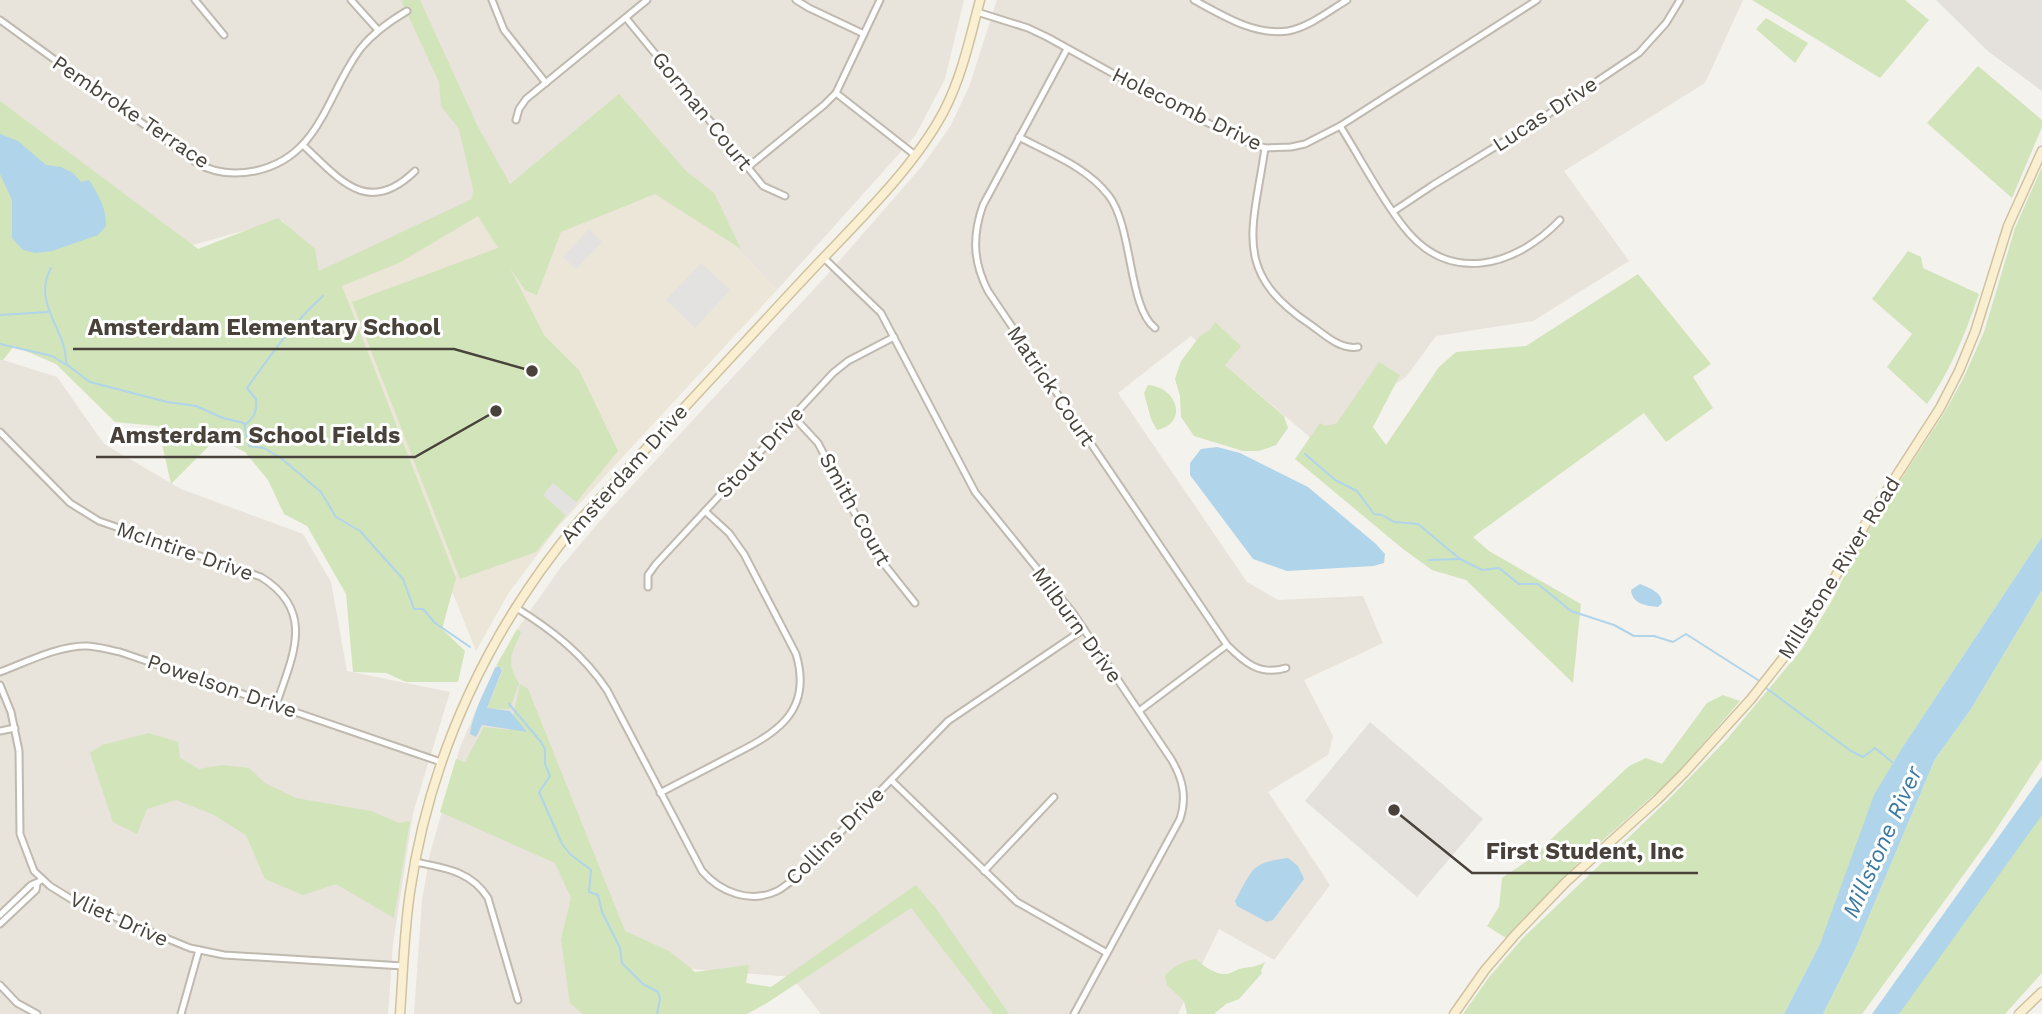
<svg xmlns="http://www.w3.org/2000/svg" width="2042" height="1014" font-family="'Work Sans',sans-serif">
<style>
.residential{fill:#e8e3db}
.industrial{fill:#e4e1dd}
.education{fill:#ece6d8}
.green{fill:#d2e4ba}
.parking{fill:#e4e2e0}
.water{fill:#b0d4ea}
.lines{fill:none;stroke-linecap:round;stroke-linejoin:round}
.stream{stroke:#b0d4ea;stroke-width:2}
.street-casing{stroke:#bfb9af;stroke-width:9}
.secondary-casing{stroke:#cfc2a1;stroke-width:11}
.street{stroke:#fff;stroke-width:5}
.secondary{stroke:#faefd1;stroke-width:8}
.labels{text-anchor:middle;stroke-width:6;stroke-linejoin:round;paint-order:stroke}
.street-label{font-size:21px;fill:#48423a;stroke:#fff}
.water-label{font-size:23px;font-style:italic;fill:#3c7aa2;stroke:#fff}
.leader{fill:none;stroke:#48423a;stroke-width:2.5}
.callout-dot{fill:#48423a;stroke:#fff;stroke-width:2.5}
.callout-label{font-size:23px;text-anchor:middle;font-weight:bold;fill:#48423a;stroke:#fff;stroke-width:6;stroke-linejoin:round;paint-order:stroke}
</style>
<rect width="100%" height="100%" fill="#f4f2ec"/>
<!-- residential -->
<g class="residential">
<polygon points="0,0 964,0 945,79 915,136 777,290 609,113 487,199 329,284 282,220 0,299"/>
<polygon points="997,0 1743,0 1705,83 1564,171 1629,261 1533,321 1436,336 1406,377 1312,439 1191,336 1118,393 1247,582 1278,600 1363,596 1383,643 1304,680 1333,736 1328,755 1268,792 1330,885 1274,960 1219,929 1178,1014 821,1014 792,977 681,968 598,1014 414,1014 422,901 430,854 460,747 495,667 520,625 561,567 606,514 827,275 923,165 951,125 969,87"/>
<polygon points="0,359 57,377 104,444 181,489 303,534 331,582 347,671 450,692 413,813 393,944 388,1014 0,1014"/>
</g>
<!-- industrial -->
<g class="industrial">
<polygon points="1936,0 2042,0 2042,91 1989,52"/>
<polygon points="1370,722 1483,819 1417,897 1305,801"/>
</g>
<!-- education -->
<polygon class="education" points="609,113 777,290 557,528 508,594 476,651 329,284 487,199"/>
<!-- green -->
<g class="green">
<polygon points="401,0 420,0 478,127 510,184 619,94 686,171 714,193 741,249 655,194 561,232 537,295 525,290 510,268 544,335 579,370 618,451 536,552 460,579 352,302 498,248 478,216 399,263 342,286 456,578 442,629 465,651 458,682 406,682 386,673 353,672 346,594 307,526 284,514 268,480 245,452 217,438 171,484 158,426 115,422 56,364 14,346 3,360 0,360 0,101 198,249 278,218 315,249 319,271 472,199 473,189 459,129 441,106 439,82"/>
<polygon points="1752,0 1905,0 1929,20 1880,78"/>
<polygon points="1766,18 1808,43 1795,63 1756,29"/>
<polygon points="1978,66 2042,120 2042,127 2012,198 1927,123"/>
<polygon points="2042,167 2042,537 1904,745 1820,944 1784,1014 1463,1014 1490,976 1522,939 1669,799 1727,739 1802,649 1830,604 1867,532 1946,410 1964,377 1984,332 2015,228"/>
<path d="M1908,251L1921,257L1923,268L1979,294C1965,334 1951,370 1927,404L1887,367L1912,334L1872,299Z"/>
<polygon points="1638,274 1711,364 1693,377 1713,408 1666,442 1644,413 1473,537 1489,551 1581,604 1573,683 1466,580 1432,570 1403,549 1295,459 1320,423 1325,426 1337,423 1379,362 1400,375 1373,427 1386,445 1439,367 1456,352 1526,346"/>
<polygon points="1215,322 1241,346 1225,365 1284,416 1288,428 1276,445 1259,451 1243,451 1194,436 1181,417 1180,396 1175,379 1181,361 1200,336 1210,330"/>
<path d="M1148,385C1177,387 1189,423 1157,430L1151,419L1144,393Z"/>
<polygon points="2042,590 2042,759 1991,837 1862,1014 1823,1014 1854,952 1935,759 1971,709"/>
<path d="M517,629L521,632C512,654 505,661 519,683L510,709H487L503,669L497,665Z"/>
<polygon points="520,684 528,689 625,931 669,951 695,972 749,965 746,983 771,987 916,885 937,910 1009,1014 993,1014 911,908 767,1003 747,1014 583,1014 570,1003 561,939 571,898 555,863 440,812 456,759 465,762 484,727 510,730"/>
<polygon points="1723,695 1740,701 1676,775 1583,858 1506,938 1487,926 1499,907 1502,878 1530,859 1629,766 1646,758 1662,764 1707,703"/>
<polygon points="149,733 178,742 180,758 199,769 222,765 249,768 265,783 296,798 371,811 399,823 410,821 394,918 336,884 303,895 265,879 246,835 212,814 176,800 147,809 137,834 113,822 90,753 102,745"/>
<polygon points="2042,814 2042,973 2005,1014 1897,1014"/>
<path d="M1196,959C1204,966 1215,975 1227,974C1232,973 1237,969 1243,968C1252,967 1256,967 1265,962L1261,971L1262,973L1239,999L1226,1004L1214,1014H1187L1184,1001L1167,985L1165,976C1172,967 1185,960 1196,959Z"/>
</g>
<!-- parking -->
<g class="parking">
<polygon points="589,229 602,242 576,269 563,257"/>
<polygon points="701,263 730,290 695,328 666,300"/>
<polygon points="553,483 577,503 566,516 543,495"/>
</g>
<!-- water -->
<g class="water">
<path d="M0,134L18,141L46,165L61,167L73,173L81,182L89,180C99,196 106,207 106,226L98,235L52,251L35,253L23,250L12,238V200L0,174Z"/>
<polygon points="1217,447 1240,453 1308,487 1376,544 1385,554 1384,563 1373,566 1287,571 1253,559 1190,475 1190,463 1201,449"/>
<polygon points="2042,537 2042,590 1971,709 1935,759 1854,952 1823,1014 1784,1014 1820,944 1874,795 1904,745"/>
<path d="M1640,584C1649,588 1662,592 1662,603L1658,607C1647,606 1632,604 1631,590Z"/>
<path d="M499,666L502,670L487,708L510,711L527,732L482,725L476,737L470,734C473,711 486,689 495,668Z"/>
<polygon points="2042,776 2042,815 1899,1014 1872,1014"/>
<path d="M1288,858L1298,866L1304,879L1273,920L1267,922L1237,906L1235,901C1253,869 1250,863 1288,858Z"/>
</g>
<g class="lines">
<!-- stream -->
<g class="stream">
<path d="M51,268C31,304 68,331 66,364L90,382L167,402L196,406L223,418L244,423L249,446L264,448L282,459L321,492L336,517L360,531L403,579L414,609H423L435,623L470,647"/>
<polyline points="0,315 48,312"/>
<polyline points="0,344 52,356 65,364"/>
<path d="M246,424C255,417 257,410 256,399L247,388C270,356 293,323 323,296"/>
<polyline points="1305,454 1335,480 1357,491 1374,514 1382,515 1394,522 1418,524 1460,559 1482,570 1499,568 1519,584 1538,584 1571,611 1614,625 1634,636 1654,636 1673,642 1686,634 1758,680"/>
<polyline points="1429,560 1459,559"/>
<polyline points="1766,688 1851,751 1863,757 1875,748 1892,762"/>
<polyline points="509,704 541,742 545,749 545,764 550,776 539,792 562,844 570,854 591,870 589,892 598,895 602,912 620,948 622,963 643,984 658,992 660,999 657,1014"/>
</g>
<!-- street casing -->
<g class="street-casing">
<g id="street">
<polyline points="195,0 224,35"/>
<polyline points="351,0 378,30"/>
<polyline points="492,0 504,30 546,83"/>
<polyline points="796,0 809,8 864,34"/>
<path d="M1194,0C1222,15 1254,36 1288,31C1309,27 1329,11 1347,0"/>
<polyline points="977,12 1028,28 1047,37 1159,99 1249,143 1265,148 1291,147 1305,144 1340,126 1537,0"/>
<polyline points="626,18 763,186 785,196"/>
<path d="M0,20L197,163C214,173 235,175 255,171C321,157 326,94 361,48C374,32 390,21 407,11"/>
<path d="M1067,49L983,205C972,236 973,262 988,291L1227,645C1245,663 1260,676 1286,668"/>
<polyline points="836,93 915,155"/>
<polyline points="516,120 519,109 526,99 647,0"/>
<path d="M1340,126C1361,159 1379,195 1403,226C1448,285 1514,268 1560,220"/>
<path d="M1019,137C1051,154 1087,167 1109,196C1133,228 1128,307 1155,328"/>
<path d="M303,145C340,180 368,217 415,171"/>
<path d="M1265,148C1253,230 1231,272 1311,325C1325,335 1340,350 1358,347"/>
<polyline points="748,167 824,105 836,93 880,0"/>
<polyline points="1394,211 1433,185 1547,115 1639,53 1666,23 1680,0"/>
<path d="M824,258L881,313L975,492L1073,613L1171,759C1183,779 1187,797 1180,819L1074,1014"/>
<polyline points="793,416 818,443 876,554 915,603"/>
<path d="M0,432L70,503L99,521L261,577C316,611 293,655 276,705"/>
<polyline points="648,587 648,575 656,564 833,373 848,361 894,337"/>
<path d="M515,607C552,630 583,654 607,690L702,871C720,892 750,904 777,891C785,887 792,880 799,875L948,721L1084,629"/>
<path d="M0,672C27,662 57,646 86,646C97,646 109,650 120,652L441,762"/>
<polyline points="0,685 11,712 19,751 20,834 34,871 50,886 71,899 190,948 224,955 403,966"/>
<polyline points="1139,711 1227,645"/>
<polyline points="0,731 15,728"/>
<polyline points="891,780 1017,902 1107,953"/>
<path d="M660,793C682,781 705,770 727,758C773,735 814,714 796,654L744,554L729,533L705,511"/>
<path d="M415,862C445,868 471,871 488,898L518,1000"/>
<polyline points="984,871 1054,797"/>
<polyline points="0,915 31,885 40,881"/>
<polyline points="0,924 36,890 37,884"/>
<polyline points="0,985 17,1003 37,1014"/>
<polyline points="181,1014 199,950"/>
</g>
</g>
<!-- secondary casing -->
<g class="secondary-casing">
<g id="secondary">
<path d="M400,1014C403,973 404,932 410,892C430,754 490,627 580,520C657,437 734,353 812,270C856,223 914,168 944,111C962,76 970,38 980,0"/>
<polyline points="1454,1014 1485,970 1515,935 1566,882 1657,800 1684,773 1751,699 1803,633 1866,523 1940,408 1959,371 1975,332 2008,226 2042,151"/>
<polyline points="2019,1014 2042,992"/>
</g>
</g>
<!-- street -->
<use href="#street" class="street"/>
<!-- secondary -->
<use href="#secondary" class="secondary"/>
</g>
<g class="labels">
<!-- street labels -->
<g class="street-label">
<text transform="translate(1187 109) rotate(26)" y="7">Holecomb Drive</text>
<text transform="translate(702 111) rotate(51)" y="7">Gorman Court</text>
<text transform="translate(131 112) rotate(34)" y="7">Pembroke Terrace</text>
<text transform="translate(1545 114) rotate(-33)" y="7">Lucas Drive</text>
<text transform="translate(1051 386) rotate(56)" y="7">Matrick Court</text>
<text transform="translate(760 452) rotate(-47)" y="7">Stout Drive</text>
<text transform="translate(624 474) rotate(-48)" y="7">Amsterdam Drive</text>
<text transform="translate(855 509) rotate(61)" y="7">Smith Court</text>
<text transform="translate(185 551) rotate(19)" y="7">McIntire Drive</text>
<text transform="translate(1839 568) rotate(-58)" y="7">Millstone River Road</text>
<text transform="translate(1077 625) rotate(54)" y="7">Milburn Drive</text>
<text transform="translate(222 686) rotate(19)" y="7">Powelson Drive</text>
<text transform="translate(835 836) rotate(-45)" y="7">Collins Drive</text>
<text transform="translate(119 919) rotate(24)" y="7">Vliet Drive</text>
</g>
<!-- water labels -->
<g class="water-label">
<text transform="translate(1882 842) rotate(-66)" y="8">Millstone River</text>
</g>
</g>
<!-- callouts -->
<path class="leader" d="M532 371L454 349H73M496 411L415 457H96M1394 810L1472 873H1698"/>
<g class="callout-dot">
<circle cx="532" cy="371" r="7"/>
<circle cx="496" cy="411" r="7"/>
<circle cx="1394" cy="810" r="7"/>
</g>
<g class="callout-label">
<text x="264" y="335">Amsterdam Elementary School</text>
<text x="255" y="443">Amsterdam School Fields</text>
<text x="1585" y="859">First Student, Inc</text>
</g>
</svg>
